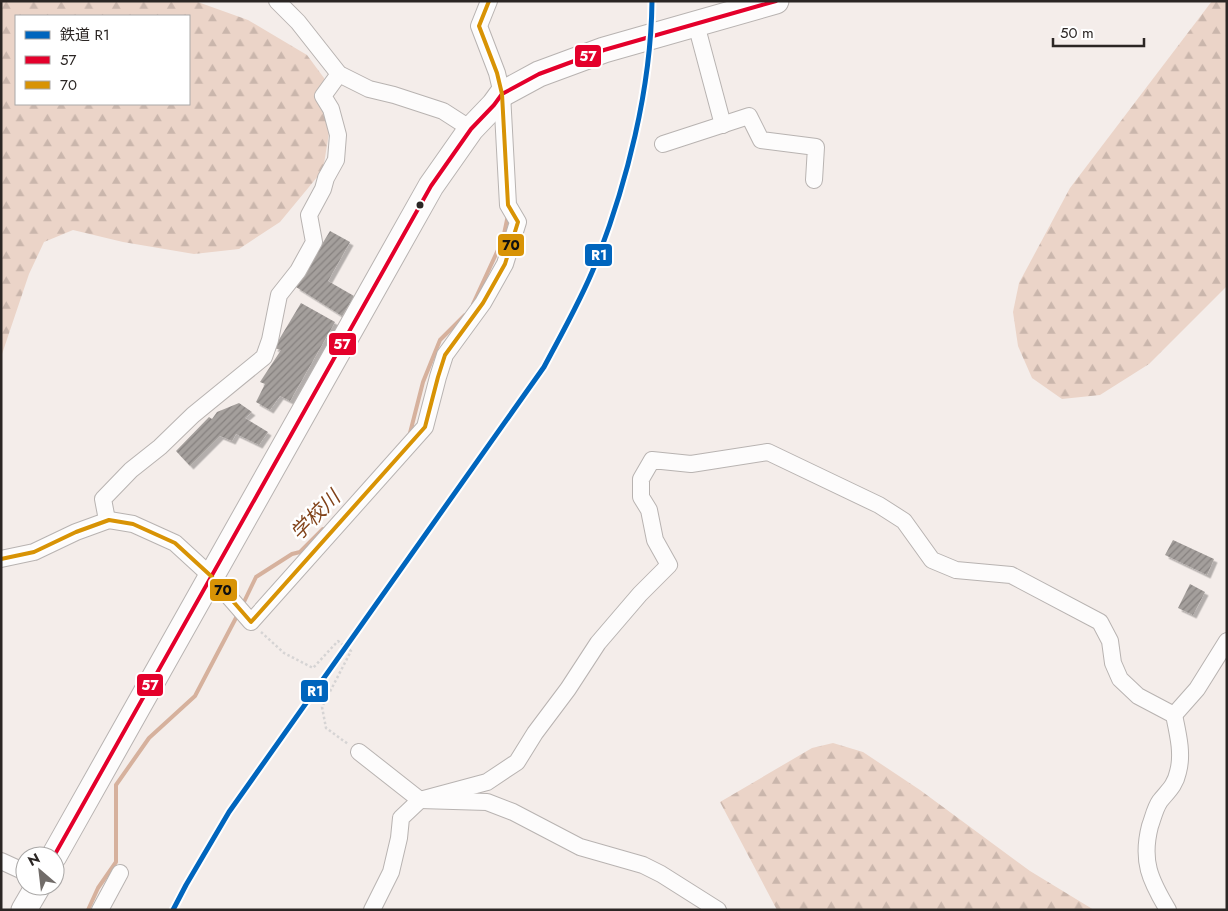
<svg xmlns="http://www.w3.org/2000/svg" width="1228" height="911" font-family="Jost,'Noto Sans JP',sans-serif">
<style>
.forest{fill:url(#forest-firs);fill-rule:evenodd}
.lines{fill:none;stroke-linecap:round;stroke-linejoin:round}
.stream{stroke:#d6b19d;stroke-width:4}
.building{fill:url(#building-hatch);filter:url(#shadow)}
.minor-casing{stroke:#b8b3b1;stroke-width:18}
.highway-casing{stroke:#b8b3b1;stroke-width:27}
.path{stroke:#d6d4d4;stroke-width:2.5;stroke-dasharray:2.5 2.5;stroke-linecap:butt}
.minor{stroke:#fdfcfc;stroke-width:16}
.highway{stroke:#fdfcfc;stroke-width:25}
.bus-1-casing{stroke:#fff;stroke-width:8}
.bus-2-casing{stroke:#fff;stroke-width:8}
.bus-1{stroke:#e4002b;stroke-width:4}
.bus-2{stroke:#d89305;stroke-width:4}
.rail-1-casing{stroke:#fff;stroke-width:9}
.rail-1{stroke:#0065bd;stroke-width:5}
.bus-dot{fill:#2b2624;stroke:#fff;stroke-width:2}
.labels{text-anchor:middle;stroke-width:5;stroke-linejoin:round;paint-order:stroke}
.water-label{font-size:20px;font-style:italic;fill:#814219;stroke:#fff}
.line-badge{stroke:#fff;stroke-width:2}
.badge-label{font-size:14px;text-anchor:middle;font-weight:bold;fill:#fff}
.pale-badge-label{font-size:14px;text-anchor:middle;font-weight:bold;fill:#111}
</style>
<defs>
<pattern id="forest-firs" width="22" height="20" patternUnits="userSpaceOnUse" patternTransform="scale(1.25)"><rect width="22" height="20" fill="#ebd4c8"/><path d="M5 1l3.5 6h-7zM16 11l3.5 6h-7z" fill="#cab6ac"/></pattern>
<pattern id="building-hatch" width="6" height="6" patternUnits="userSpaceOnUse" patternTransform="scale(1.25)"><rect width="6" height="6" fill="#a49f9c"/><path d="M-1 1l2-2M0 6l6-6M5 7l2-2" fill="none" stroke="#86817f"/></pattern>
<filter id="shadow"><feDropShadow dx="3.5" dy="3.5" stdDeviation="0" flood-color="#0004"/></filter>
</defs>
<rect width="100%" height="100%" fill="#f4edea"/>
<!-- forest -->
<g class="forest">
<path d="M1,1H195L248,20L307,55L324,78L332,114L323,170L280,222L239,249L194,254L123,242L73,230L44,242L29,274L1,357ZM16,16H189V104H16Z"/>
<polygon points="1212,1 1227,1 1227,286 1149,364 1100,395 1062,399 1032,378 1018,346 1013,312 1019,283 1070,188"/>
<polygon points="833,743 863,752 920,790 1030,871 1094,910 777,910 720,802 812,748"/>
</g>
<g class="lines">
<!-- stream -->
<g class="stream">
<polyline points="473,304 503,239 508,215"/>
<polyline points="410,433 423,382 440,340 465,315"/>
<polyline points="242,606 256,577 292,554 300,552 323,529"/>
<polyline points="88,910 98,888 116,862 116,785 149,738 195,696 238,614"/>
</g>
</g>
<!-- building -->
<g class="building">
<polygon points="330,231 350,242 328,281 354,296 342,316 296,287"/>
<polygon points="301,303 335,322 290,401 280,396 270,410 256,402 265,384 260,382 281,350 274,348"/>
<polygon points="239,403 252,412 245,418 268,432 259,445 236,434 232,441 220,436 190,466 176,451 209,417 212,419 217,412"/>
<polygon points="1173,540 1214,559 1207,575 1165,555"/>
<polygon points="1190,584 1205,592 1193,615 1178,608"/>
</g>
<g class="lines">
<!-- minor casing -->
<g class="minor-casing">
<g id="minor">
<polyline points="277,1 298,22 339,74 369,89 394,95 443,111 471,129"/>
<polyline points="696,24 723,125"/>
<polyline points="663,144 749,116 761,140 816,147 814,180"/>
<polyline points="107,520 103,499 131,470 160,447 193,415 264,357 270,340 279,295 298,271 314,242 309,215 323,189 326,178 336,160 338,135 331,109 323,96 339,74"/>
<polyline points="1,559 34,552 76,532 109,520 133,524 175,543 211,576 251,622 425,427 438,377 445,355 483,303 505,264 518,222 508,205 502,94 497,73 479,26 489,1"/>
<polyline points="1174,715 1197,689 1227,641"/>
<polyline points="359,752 420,800 487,802 513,812 580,847 643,865 661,874 718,910"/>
<polyline points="1,861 25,872"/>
<polyline points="100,910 120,873"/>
<path d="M372,910L391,872L399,838L401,818L420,800L487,782L517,762L535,733L568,689L598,643L640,594L669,565L655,540L649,510L641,497V479L652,460L691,464L768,452L879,505L904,521L932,560L956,570L1011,575L1100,622L1110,641L1113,663L1120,679L1138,696L1174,715C1178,734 1183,754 1178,772C1175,786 1168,791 1160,801C1155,808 1153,818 1150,826C1141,861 1150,880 1168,910"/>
</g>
</g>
<!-- highway casing -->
<g class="highway-casing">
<g id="highway">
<polyline points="54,856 431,186 471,129 494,105 502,94 539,74 604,50 776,1"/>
<polyline points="24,910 38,886"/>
</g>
</g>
<!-- path -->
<polyline class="path" points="261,632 284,653 313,668 338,641 351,651 322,707 326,728 348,744"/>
<!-- minor -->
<use href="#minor" class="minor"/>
<!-- highway -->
<use href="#highway" class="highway"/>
<!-- bus-1 casing -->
<g class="bus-1-casing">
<polyline id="bus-1" points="54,856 431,186 471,129 494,105 502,94 539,74 604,50 776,1"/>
</g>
<!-- bus-2 casing -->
<g class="bus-2-casing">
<polyline id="bus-2" points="1,559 34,552 76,532 109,520 133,524 175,543 211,576 251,622 425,427 438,377 445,355 483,303 505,264 518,222 508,205 502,94 497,73 479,26 489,1"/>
</g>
<!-- bus-1 -->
<use href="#bus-1" class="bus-1"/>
<!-- bus-2 -->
<use href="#bus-2" class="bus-2"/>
<!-- rail-1 casing -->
<g class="rail-1-casing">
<path id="rail-1" d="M173,910L186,885L229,812L544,367C562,333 581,300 595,265C627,183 651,89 652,1"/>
</g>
<!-- rail-1 -->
<use href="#rail-1" class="rail-1"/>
</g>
<!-- markers -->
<circle class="bus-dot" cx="420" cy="205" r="4.5"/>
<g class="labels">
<!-- water labels -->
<g class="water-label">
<text transform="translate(315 515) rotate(-45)" y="7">学校川</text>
</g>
</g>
<g class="line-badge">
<rect x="574" y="44" width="28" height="24" rx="5" fill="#e4002b"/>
<rect x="497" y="233" width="28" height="24" rx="5" fill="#d89305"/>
<rect x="584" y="243" width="29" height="24" rx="5" fill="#0065bd"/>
<rect x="328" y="332" width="29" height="24" rx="5" fill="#e4002b"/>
<rect x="209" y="578" width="29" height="24" rx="5" fill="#d89305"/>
<rect x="136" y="673" width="28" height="24" rx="5" fill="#e4002b"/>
<rect x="300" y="679" width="29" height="24" rx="5" fill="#0065bd"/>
</g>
<g class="badge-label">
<text x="588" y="61">57</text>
<text x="599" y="260">R1</text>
<text x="342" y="349">57</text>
<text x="150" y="690">57</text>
<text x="315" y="696">R1</text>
</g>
<g class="pale-badge-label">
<text x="511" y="250">70</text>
<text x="223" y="595">70</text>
</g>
<!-- border -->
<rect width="1228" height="911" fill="none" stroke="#2b2624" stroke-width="5"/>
<!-- legend -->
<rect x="15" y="15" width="175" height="90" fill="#ffffff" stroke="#aaa8a7"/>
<rect x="25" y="31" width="25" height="8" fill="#0065bd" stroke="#aaa8a7"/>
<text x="60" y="40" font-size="15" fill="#2b2624">鉄道 R1</text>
<rect x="25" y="56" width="25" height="8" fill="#e4002b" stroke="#aaa8a7"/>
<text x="60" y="65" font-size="15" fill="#2b2624">57</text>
<rect x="25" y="81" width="25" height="8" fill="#d89305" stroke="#aaa8a7"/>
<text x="60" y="90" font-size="15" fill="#2b2624">70</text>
<!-- north arrow -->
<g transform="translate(40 871) rotate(332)"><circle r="24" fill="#ffffff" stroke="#aaa8a7"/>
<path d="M0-4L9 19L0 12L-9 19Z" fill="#716c69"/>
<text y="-8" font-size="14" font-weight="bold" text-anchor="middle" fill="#2b2624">N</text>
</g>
<!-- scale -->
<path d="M1053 38v8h91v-8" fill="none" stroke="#2b2624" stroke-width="2.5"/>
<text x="1060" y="38" font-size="15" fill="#2b2624" stroke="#ffffff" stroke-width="4" paint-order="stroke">50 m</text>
</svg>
